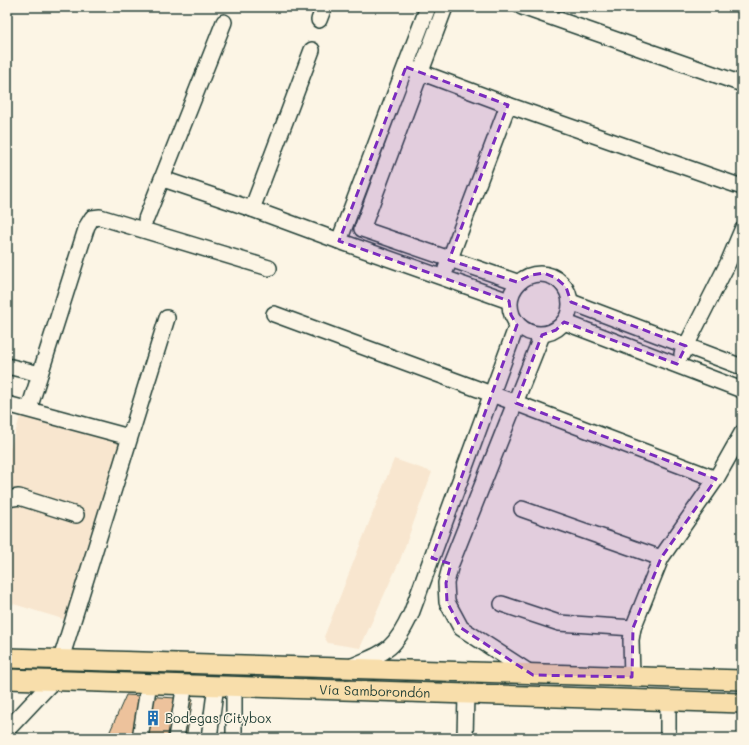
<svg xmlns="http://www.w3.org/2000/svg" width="749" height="745" font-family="Mali,sans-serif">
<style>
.built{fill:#f8e6cf}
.building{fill:#edc29c;stroke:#1f3d34}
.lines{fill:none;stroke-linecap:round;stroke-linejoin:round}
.minor-casing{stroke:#1f3d34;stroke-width:18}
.major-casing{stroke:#1f3d34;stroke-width:22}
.minor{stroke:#fcf5e5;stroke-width:15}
.major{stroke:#f8deab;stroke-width:19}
.marked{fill:#7b2cbf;fill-opacity:0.2;stroke:#7b2cbf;stroke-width:3;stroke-dasharray:8 5;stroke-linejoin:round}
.labels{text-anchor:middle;stroke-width:3;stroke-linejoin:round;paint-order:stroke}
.street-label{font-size:13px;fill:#1f3d34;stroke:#fcf5e5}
.poi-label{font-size:13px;fill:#1f3d34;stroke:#fcf5e5;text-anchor:start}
</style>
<rect width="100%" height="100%" fill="#fcf5e5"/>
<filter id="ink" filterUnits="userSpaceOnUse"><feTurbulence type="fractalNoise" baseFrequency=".025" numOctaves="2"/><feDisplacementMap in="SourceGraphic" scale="8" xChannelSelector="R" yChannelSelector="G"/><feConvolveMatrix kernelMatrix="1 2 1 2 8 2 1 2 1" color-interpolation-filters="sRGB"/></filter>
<g filter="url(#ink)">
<!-- built -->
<g class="built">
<polygon points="21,414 122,440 66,620 7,602 7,459"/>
<polygon points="394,459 432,472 400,560 360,648 328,643 324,637"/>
</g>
<!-- building -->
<polygon class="building" points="126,695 193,699 186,738 107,738"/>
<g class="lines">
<!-- minor casing -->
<g class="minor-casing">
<g id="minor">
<polyline points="428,7 339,241 509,301"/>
<polyline points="445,7 362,229 517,282"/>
<polyline points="522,7 742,84"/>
<polyline points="319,20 324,7"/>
<polyline points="312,50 252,209 339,241"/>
<polyline points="412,69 508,105 446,269"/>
<polyline points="508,105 742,187"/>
<polyline points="163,179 252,209"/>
<polyline points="146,219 224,22"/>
<circle cx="540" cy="304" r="30"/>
<polyline points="571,302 742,367"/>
<polyline points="274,314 516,403 716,479"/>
<polyline points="564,322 742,390"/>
<polyline points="682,354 728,263 742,230"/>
<polyline points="7,366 40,374"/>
<polyline points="7,404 129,437"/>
<polyline points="29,409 87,226 92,218 100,217 269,268"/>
<polyline points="7,499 19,497 76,515"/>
<polyline points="522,509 661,558 633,628 631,640 632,677"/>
<polyline points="661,558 716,479 742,433"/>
<polyline points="502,604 559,623 633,628"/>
<polyline points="61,659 167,318"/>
<path d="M350,667C386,652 394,651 411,614L517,325"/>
<polyline points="532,674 461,628 447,602 446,583 451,564 542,335"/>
<polyline points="668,701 668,738"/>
<polyline points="7,730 54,680"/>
<polyline points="140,738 149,683"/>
<polyline points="176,738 185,684"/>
<polyline points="209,738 216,685"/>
<polyline points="234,738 234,686"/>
<polyline points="465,738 466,694"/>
</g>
</g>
<!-- major casing -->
<g class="major-casing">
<g id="major">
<polyline points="7,658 742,680"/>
<path id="s1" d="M7,679L742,703"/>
</g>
</g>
<!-- minor -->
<use href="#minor" class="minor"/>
<!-- major -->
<use href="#major" class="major"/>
</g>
</g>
<!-- marked area -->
<path class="marked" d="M406,67L508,105L449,260L517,282L531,275L544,273L556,278L566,287L571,302L686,346L677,364L564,322L556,330L542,335L516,403L716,479L661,558L633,628L632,677L533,675L461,628L447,602L446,583L451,564L432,558L517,325L511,315L509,301L339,241Z"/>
<!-- icons -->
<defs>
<g id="building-bare" transform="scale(1.2)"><path d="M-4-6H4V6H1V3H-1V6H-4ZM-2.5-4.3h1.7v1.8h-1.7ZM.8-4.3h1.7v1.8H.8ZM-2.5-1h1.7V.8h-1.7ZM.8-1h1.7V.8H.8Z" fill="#1f6fb2" stroke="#fcf5e5" stroke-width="2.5" paint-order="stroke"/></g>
</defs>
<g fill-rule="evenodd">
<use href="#building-bare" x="153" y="718"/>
</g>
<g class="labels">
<!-- street labels -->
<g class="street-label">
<text dy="5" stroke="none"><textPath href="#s1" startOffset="368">Vía Samborondón</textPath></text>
</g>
<!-- poi labels -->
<g class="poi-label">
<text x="165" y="723">Bodegas Citybox</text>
</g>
</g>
<!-- margin -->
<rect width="749" height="745" fill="none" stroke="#fcf5e5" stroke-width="24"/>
<rect x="12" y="12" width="725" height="721" fill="none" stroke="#1f3d34" stroke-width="1.5" filter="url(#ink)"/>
</svg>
